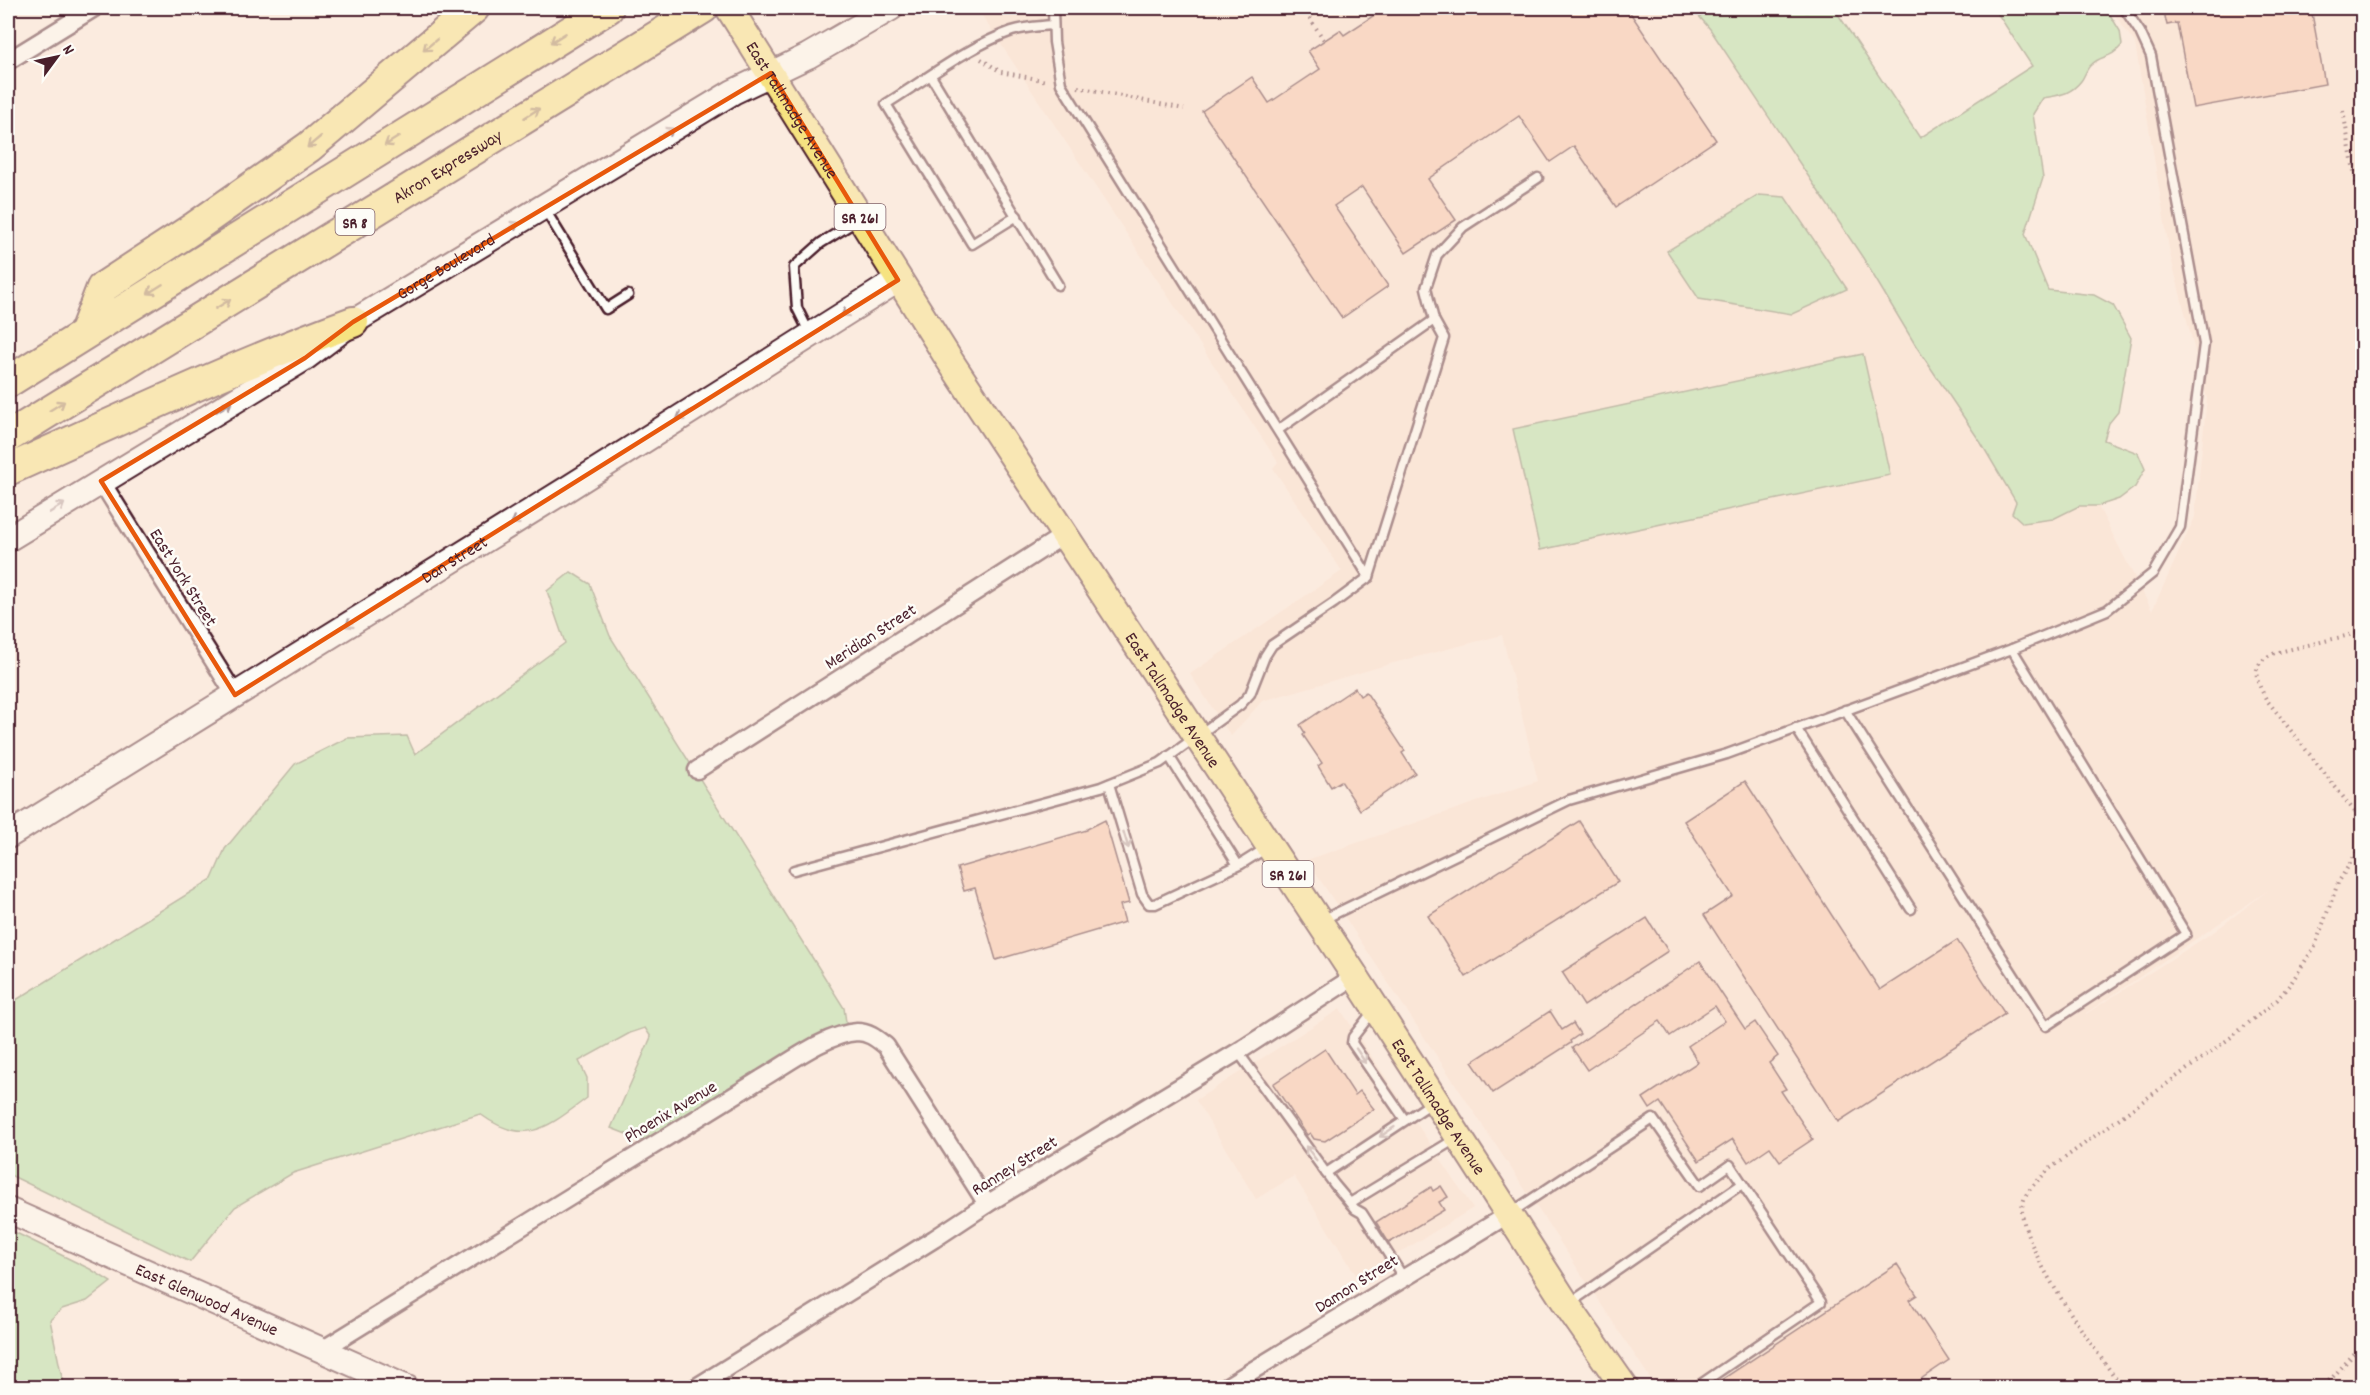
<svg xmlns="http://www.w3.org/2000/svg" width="2370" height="1395" font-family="Dekko,sans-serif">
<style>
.built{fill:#f9dfce;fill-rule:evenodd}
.green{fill:#abe0a2;stroke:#7a8066;stroke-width:1.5}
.building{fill:#f5c2a6;stroke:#4a1f2b;stroke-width:1.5}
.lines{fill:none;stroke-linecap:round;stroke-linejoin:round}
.lane-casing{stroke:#4a1f2b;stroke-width:13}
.street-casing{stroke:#4a1f2b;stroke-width:21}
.secondary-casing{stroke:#4a1f2b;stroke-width:28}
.primary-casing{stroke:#4a1f2b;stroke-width:30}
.highway-casing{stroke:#4a1f2b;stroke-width:34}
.path{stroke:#4a1f2b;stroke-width:4;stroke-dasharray:1.5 4.5;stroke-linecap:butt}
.lane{stroke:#fdfcf7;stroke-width:8}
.street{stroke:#fdfcf7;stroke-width:16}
.secondary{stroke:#fdfcf7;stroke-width:24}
.primary{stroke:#f6e381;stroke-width:26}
.highway{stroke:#f6e381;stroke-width:30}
.oneway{stroke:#a08156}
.oneway2{stroke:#ac999b}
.marked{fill:none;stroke:#e8590c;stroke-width:4.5;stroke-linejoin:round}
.labels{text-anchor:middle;stroke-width:5;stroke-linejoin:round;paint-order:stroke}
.shield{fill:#fdfcf7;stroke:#806168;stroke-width:1.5}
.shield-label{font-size:16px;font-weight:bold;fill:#4a1f2b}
.street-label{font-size:18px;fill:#4a1f2b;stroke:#fdfcf7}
</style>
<rect width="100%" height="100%" fill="#fbebdf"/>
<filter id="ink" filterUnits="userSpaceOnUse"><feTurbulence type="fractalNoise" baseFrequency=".0167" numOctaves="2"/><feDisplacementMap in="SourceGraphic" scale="12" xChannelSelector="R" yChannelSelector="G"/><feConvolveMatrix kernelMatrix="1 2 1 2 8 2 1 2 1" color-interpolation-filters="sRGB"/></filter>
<g filter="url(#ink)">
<!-- built -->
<g class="built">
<path d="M977,8H1692L1710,29L1887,294L2053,519L2080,506H2098L2152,611L2195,517L2207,398L2170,254L2135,43L2110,8H2362V1387H1656L1307,860L1538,781L1502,635L1393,663L1262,701L1231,736L1190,674L1342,571L1273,468L1278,462ZM2270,889L2215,931L2086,1014V1013Z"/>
<polygon points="1340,1009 1473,1208 1358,1278 1294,1176 1256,1199 1196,1100"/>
</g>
<!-- green -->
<g class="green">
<path d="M1692,8H1752L1759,14C1775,5 1790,7 1807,12L1814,8H1834L1920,138L2032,66L1994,8H2106L2120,31L2122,45C2110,60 2102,54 2091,65C2086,69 2085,76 2081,81C2070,95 2059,95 2043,98L2033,114L2043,178L2025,234L2048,290L2094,295L2113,305L2131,338L2118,412L2109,423L2104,440L2138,453L2145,469L2135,487L2119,499L2098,506H2079L2053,519L2023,523L2012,513L2016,502L1981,443L1916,346L1863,258L1710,29Z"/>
<polygon points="1759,195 1785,197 1847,289 1792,314 1699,299 1667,251"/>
<polygon points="1863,354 1890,475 1540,550 1513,429"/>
<path d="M571,572L590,584L610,636L844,1008L847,1029L644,1141L611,1128L651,1037L645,1028L630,1033L579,1061L587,1078V1098C548,1127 526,1148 480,1114L293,1173L235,1207L190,1262L8,1174V1005L212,879L225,849L295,764L347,738L407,736L415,754L565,643L547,591Z"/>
<polygon points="8,1229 90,1269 111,1282 87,1301 62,1309 50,1320 64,1387 8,1387"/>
</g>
<!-- building -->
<g class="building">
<polygon points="1385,8 1627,8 1716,140 1616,207 1574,146 1550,162 1519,116 1428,179 1456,220 1406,253 1362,187 1334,206 1388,286 1342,318 1202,111 1252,77 1269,103 1320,69 1308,51 1340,30 1344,35"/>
<polygon points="2145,8 2311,8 2325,84 2193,108 2177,23 2167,25 2163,8 2146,11"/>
<polygon points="1355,688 1360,696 1366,692 1405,751 1402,753 1415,773 1360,810 1341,781 1331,787 1318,766 1322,763 1303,735 1305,733 1300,725"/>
<polygon points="1745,781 1880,990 1957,940 2005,1014 1838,1122 1704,915 1733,896 1684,821"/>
<polygon points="1105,820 1129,903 1120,905 1125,922 996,960 975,888 964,891 957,868 1087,830 1087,829"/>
<polygon points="1579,821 1618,882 1466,977 1428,916"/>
<polygon points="1647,918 1668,951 1584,1006 1562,972"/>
<polygon points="1700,961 1745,1029 1755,1022 1778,1056 1769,1063 1786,1089 1781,1091 1813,1139 1780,1161 1770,1147 1748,1162 1733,1139 1699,1161 1660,1102 1650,1109 1643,1098 1698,1062 1688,1046 1725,1021 1715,1006 1670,1036 1660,1021 1587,1070 1572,1048"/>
<polygon points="1550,1011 1562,1030 1573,1023 1580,1034 1570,1041 1571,1043 1493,1093 1472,1062"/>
<polygon points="1325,1049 1355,1095 1360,1091 1374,1109 1325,1141 1314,1139 1310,1133 1307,1135 1273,1084"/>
<polygon points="1441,1186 1448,1197 1439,1202 1444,1210 1389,1243 1376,1222 1431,1187 1433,1191"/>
<polygon points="1897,1264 1917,1295 1909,1300 1949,1360 1918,1381 1923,1388 1858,1388 1853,1381 1843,1388 1709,1388"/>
</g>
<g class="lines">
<!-- lane casing -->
<g class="lane-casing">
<g id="lane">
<polyline points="931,76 1058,285"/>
<polyline points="544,208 606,309 628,295"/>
<path d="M1017,216L972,244L886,104C925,80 969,46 1012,31C1025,27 1039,26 1053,25"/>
<polyline points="1434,320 1426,288 1437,255 1463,227 1538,178"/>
<polyline points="810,334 797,308 794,267 821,243 858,220"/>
<polyline points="1278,430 1434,320 1444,338 1369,577"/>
<polyline points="2012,649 2107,610 2153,573 2180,527 2204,344 2151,56 2140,32 2124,8"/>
<polyline points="1796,728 1911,909"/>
<polyline points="1169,756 1238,865"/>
<polyline points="1109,784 1142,894 1149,904 1155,904 1241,864 1268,847"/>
<polyline points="794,870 1101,787 1160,763 1240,705 1250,694 1265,656 1272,645 1334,603 1369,577 1061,84 1054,42 1053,8"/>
<polyline points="1322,920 1569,800 1727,754 2012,649 2186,934 2046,1026 1845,710"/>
<polyline points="1374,1010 1353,1037 1352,1043 1405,1120"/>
<polyline points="1238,1052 1334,1184 1355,1209 1362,1213 1403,1277"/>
<polyline points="1326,1173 1433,1102"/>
<polyline points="1350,1203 1457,1138"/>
<polyline points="1512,1212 1653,1119 1700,1186 1730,1165 1821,1302 1695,1388"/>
<polyline points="1570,1303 1742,1184"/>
</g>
</g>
<!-- street casing -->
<g class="street-casing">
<g id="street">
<polyline points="8,61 94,8"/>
<polyline points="101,481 235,695"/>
<polyline points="697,770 1064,535"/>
<path d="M322,1350L761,1079C787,1064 826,1034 857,1032C869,1032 877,1039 886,1046L987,1204"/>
<polyline points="695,1388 934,1239 987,1204 1244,1048 1355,976"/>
<polyline points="1224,1388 1509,1214"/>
</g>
</g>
<!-- secondary casing -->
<g class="secondary-casing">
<g id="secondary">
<path id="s1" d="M8,539L305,358L353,322L733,92L808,56L891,8"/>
<path id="s2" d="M8,836L567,489L898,280"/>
<path id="s3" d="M8,1210L407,1388"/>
</g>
</g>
<!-- primary casing -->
<g class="primary-casing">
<g id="primary">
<path id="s4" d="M729,8L950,361L1355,976L1567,1305L1625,1388"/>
</g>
</g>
<!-- highway casing -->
<g class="highway-casing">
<g id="highway">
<polyline points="85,332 102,288 195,227 309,147 474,8"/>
<polyline points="8,382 608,8"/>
<path id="s5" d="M8,437L703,8"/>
<path d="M8,470C122,419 235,365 353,322"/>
</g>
</g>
<!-- path -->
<g class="path">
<polyline points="1303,8 1324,40"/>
<polyline points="981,59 1001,72 1047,81"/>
<polyline points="1078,87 1184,109"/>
<polyline points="2343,111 2362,215"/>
<path d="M2362,632L2275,653C2249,664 2255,678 2266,699L2362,821"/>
<path d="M2123,1388C2100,1357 2012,1238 2023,1203C2026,1190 2039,1180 2048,1170L2230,1038L2277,1000L2291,983L2315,946L2338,883L2362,844"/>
<polyline points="2319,1388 2331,1379 2362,1345"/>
</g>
<!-- lane -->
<use href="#lane" class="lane"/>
<!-- street -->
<use href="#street" class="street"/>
<!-- secondary -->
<use href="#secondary" class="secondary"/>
<!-- primary -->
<use href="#primary" class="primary"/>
<!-- highway -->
<use href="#highway" class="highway"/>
</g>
<!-- one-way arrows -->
<defs><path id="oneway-shaft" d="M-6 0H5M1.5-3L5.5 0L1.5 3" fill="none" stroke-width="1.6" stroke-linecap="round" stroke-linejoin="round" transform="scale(1.5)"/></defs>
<g class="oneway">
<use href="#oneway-shaft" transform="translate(558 38) rotate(148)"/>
<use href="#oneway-shaft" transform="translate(430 45) rotate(140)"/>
<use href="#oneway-shaft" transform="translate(532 113) rotate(-32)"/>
<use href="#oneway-shaft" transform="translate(392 141) rotate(148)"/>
<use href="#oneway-shaft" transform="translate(314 142) rotate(140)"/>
<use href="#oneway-shaft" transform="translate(155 289) rotate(148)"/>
<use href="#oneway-shaft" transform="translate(223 304) rotate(-32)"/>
<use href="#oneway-shaft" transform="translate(57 406) rotate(-32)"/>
</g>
<g class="oneway2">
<use href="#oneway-shaft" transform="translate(666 133) rotate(-31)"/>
<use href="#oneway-shaft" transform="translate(511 227) rotate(-31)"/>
<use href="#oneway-shaft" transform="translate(849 311) rotate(148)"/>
<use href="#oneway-shaft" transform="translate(224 407) rotate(-31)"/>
<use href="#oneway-shaft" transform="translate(684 415) rotate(148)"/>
<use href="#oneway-shaft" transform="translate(57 508) rotate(-32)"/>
<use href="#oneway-shaft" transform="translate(519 519) rotate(148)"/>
<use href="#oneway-shaft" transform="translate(353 622) rotate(148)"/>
<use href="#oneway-shaft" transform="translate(1126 840) rotate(73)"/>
<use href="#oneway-shaft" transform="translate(1361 1056) rotate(56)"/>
<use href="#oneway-shaft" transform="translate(1387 1132) rotate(146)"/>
<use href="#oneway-shaft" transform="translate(1311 1153) rotate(-127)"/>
</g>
</g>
<!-- marked area -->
<path d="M0 0H2370V1395H0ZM771,73L898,280L235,695L101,481L305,358L353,322Z" fill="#fbebdf" fill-opacity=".55" fill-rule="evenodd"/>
<path class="marked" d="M771,73L898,280L235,695L101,481L305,358L353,322Z"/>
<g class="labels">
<!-- shield labels -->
<g class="shield">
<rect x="834.5" y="204" width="51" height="26" rx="4.5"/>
<rect x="335.5" y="209" width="39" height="26" rx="4.5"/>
<rect x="1262.5" y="861" width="51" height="26" rx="4.5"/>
</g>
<g class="shield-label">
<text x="860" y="223">SR 261</text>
<text x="355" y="228">SR 8</text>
<text x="1288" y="880">SR 261</text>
</g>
<!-- street labels -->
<g class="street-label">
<text dy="6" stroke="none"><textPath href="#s4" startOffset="120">East Tallmadge Avenue</textPath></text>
<text dy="6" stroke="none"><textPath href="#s5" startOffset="516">Akron Expressway</textPath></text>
<text dy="6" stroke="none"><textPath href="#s1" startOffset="516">Gorge Boulevard</textPath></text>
<text dy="6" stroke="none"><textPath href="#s2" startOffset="525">Dan Street</textPath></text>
<text transform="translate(184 577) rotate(58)" y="6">East York Street</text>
<text transform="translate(870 636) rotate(-33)" y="6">Meridian Street</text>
<text dy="6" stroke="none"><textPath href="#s4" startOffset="822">East Tallmadge Avenue</textPath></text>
<text dy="6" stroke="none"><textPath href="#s4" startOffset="1308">East Tallmadge Avenue</textPath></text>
<text transform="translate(670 1111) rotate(-31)" y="6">Phoenix Avenue</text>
<text transform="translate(1014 1165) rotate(-32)" y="6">Ranney Street</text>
<text transform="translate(1356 1283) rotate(-32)" y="6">Damon Street</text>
<text dy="6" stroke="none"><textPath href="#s3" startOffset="218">East Glenwood Avenue</textPath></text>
</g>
</g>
<!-- margin -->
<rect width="2370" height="1395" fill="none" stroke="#fdfcf7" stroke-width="30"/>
<rect x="15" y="15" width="2340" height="1365" fill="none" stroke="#4a1f2b" stroke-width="2" filter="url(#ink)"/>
<!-- north arrow -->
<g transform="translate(57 57) rotate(57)" stroke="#fdfcf7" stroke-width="4.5" paint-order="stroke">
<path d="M0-4.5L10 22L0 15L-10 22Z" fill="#4a1f2b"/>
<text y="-9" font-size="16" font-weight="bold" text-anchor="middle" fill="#4a1f2b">N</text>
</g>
</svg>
